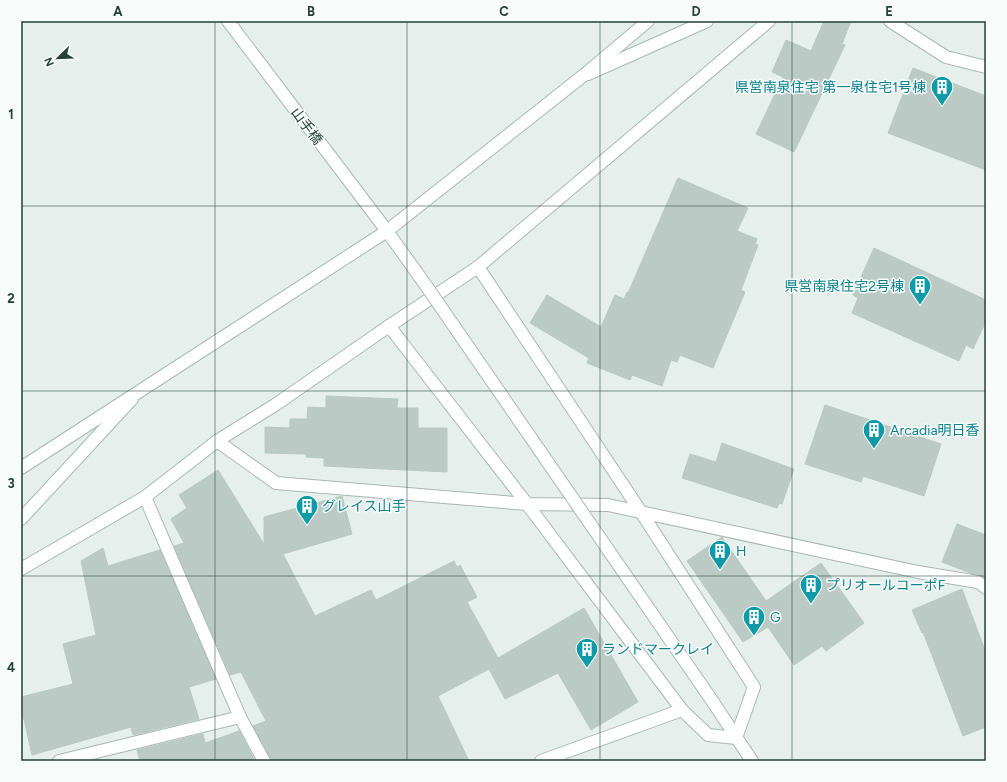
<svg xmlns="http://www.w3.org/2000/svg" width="1007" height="782" font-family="Figtree,'Noto Sans JP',sans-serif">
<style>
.building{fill:#bbcac4;stroke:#b8c9c2}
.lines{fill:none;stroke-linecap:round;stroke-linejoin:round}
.minor-casing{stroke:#a8b8b2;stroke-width:14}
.tertiary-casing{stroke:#a8b8b2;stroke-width:14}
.minor{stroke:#fff;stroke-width:12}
.tertiary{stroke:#fff;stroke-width:12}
.tertiary-bridge-casing{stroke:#a8b8b2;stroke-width:14;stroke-linecap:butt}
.tertiary-bridge{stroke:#fff;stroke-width:12}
.grid{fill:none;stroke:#24423a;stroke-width:1;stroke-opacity:0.55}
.labels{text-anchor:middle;stroke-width:3;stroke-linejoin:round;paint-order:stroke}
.culture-label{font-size:14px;fill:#0d838f;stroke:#f7fbf9;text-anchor:start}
.street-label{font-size:14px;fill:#24423a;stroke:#f7fbf9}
.neatline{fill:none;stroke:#24423a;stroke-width:1.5}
.grid-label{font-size:13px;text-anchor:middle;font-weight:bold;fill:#24423a}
</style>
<rect width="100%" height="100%" fill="#e6efeb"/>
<!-- building -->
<g class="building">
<polygon points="824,21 851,21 842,44 845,45 794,152 756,134 783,77 772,72 786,40 811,51"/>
<polygon points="913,68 986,96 986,170 888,133"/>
<polygon points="678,178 748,208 737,231 757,239 755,244 758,245 741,290 745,292 713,368 680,355 677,362 671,360 662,386 632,375 630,380 587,363 589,358 530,323 547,295 601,327 615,295 624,299 627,292 628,293"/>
<polygon points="874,248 986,300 986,321 973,349 966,345 959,361 852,313 858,298 853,295"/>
<polygon points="326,396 398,399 397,408 418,408 418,428 447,428 447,472 324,466 324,458 306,457 306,454 265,453 265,427 290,428 290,419 307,419 308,407 326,408"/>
<polygon points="825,405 941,444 924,496 863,476 861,482 805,464"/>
<polygon points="722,443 794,469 782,504 779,503 777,508 682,478 690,454 716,462"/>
<polygon points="218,470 264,544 264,517 342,496 352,534 283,554 315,616 371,590 376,600 454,561 457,567 460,565 477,597 467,602 498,658 584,608 638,702 591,730 558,673 505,699 489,669 438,696 469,761 271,761 253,726 266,721 241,672 230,675 174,546 184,543 171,519 187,508 179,495"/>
<polygon points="957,524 986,535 986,579 942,562"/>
<polygon points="722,537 766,601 821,563 864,623 826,651 822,646 794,665 768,627 743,642 687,561"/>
<polygon points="103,548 108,566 160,550 216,679 189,687 199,719 133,735 131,727 32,755 21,706 21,697 73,684 63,644 96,635 81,561"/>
<polygon points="962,589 986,653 986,727 963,736 923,632 922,633 912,610"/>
<polygon points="239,731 255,761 140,761 137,750 203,734 205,743"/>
</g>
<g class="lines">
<!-- minor casing -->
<g class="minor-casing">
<g id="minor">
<polyline points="890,21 946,57 986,67"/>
<polyline points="588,74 707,21"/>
<polyline points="389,326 527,504 682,710 708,735 736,738 754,687 641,512 478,267"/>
<polyline points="217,441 276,483 527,504 608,505 918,572 978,582 986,588"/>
<polyline points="145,497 240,717 264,761"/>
<polyline points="21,519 132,399"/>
<polyline points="21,569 145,497 217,441 275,405 389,326 478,267 769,21"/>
<polyline points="59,761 240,717"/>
<polyline points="541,761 682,710"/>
</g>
</g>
<!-- tertiary casing -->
<g class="tertiary-casing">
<g id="tertiary">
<polyline points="228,21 387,231 427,287"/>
<polyline points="21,468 387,231 584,75 648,21"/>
<polyline points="713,702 752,761"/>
</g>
</g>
<!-- minor -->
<use href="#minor" class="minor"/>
<!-- tertiary -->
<use href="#tertiary" class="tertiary"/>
<!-- tertiary-bridge casing -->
<g class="tertiary-bridge-casing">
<polyline id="tertiary-bridge" points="427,287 713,702"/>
</g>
<!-- tertiary-bridge -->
<use href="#tertiary-bridge" class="tertiary-bridge"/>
</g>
<!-- grid -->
<path class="grid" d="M215,21V761M407,21V761M600,21V761M792,21V761M21,206H986M21,391H986M21,576H986"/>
<!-- icons -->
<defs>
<g id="building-pin" transform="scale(1.15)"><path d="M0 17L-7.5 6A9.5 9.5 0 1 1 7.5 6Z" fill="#0f9aa8" stroke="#f7fbf9"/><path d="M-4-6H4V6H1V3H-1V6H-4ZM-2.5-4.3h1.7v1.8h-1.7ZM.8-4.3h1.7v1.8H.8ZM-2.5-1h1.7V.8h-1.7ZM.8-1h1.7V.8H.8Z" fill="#fff"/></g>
</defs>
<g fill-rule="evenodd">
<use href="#building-pin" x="942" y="87"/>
<use href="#building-pin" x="920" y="286"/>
<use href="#building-pin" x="874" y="430"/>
<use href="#building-pin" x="307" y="506"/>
<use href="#building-pin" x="720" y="551"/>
<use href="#building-pin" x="811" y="585"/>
<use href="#building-pin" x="754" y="617"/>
<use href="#building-pin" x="587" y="649"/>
</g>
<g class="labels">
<!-- culture labels -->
<g class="culture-label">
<text x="926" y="92" text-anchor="end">県営南泉住宅 第一泉住宅1号棟</text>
<text x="904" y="291" text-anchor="end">県営南泉住宅2号棟</text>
<text x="890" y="435">Arcadia明日香</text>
<text x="322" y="511">グレイス山手</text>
<text x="736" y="556">H</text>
<text x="826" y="590">プリオールコーポF</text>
<text x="770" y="622">G</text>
<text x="602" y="654">ランドマークレイ</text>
</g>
<!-- street labels -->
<g class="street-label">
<text transform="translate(307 126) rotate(53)" y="5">山手橋</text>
</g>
</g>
<!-- border -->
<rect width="1007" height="782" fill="none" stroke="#f7fbf9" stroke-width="44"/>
<!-- north arrow -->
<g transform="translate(58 58) rotate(247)" stroke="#f7fbf9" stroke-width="3" paint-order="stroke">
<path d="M0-3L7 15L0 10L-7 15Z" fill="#24423a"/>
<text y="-6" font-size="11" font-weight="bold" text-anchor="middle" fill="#24423a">N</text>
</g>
<rect x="22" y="22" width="963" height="738" class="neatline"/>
<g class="grid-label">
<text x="118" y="16">A</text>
<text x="311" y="16">B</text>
<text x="504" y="16">C</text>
<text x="696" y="16">D</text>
<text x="889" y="16">E</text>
<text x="11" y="119">1</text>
<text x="11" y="303">2</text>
<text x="11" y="488">3</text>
<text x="11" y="672">4</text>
</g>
</svg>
